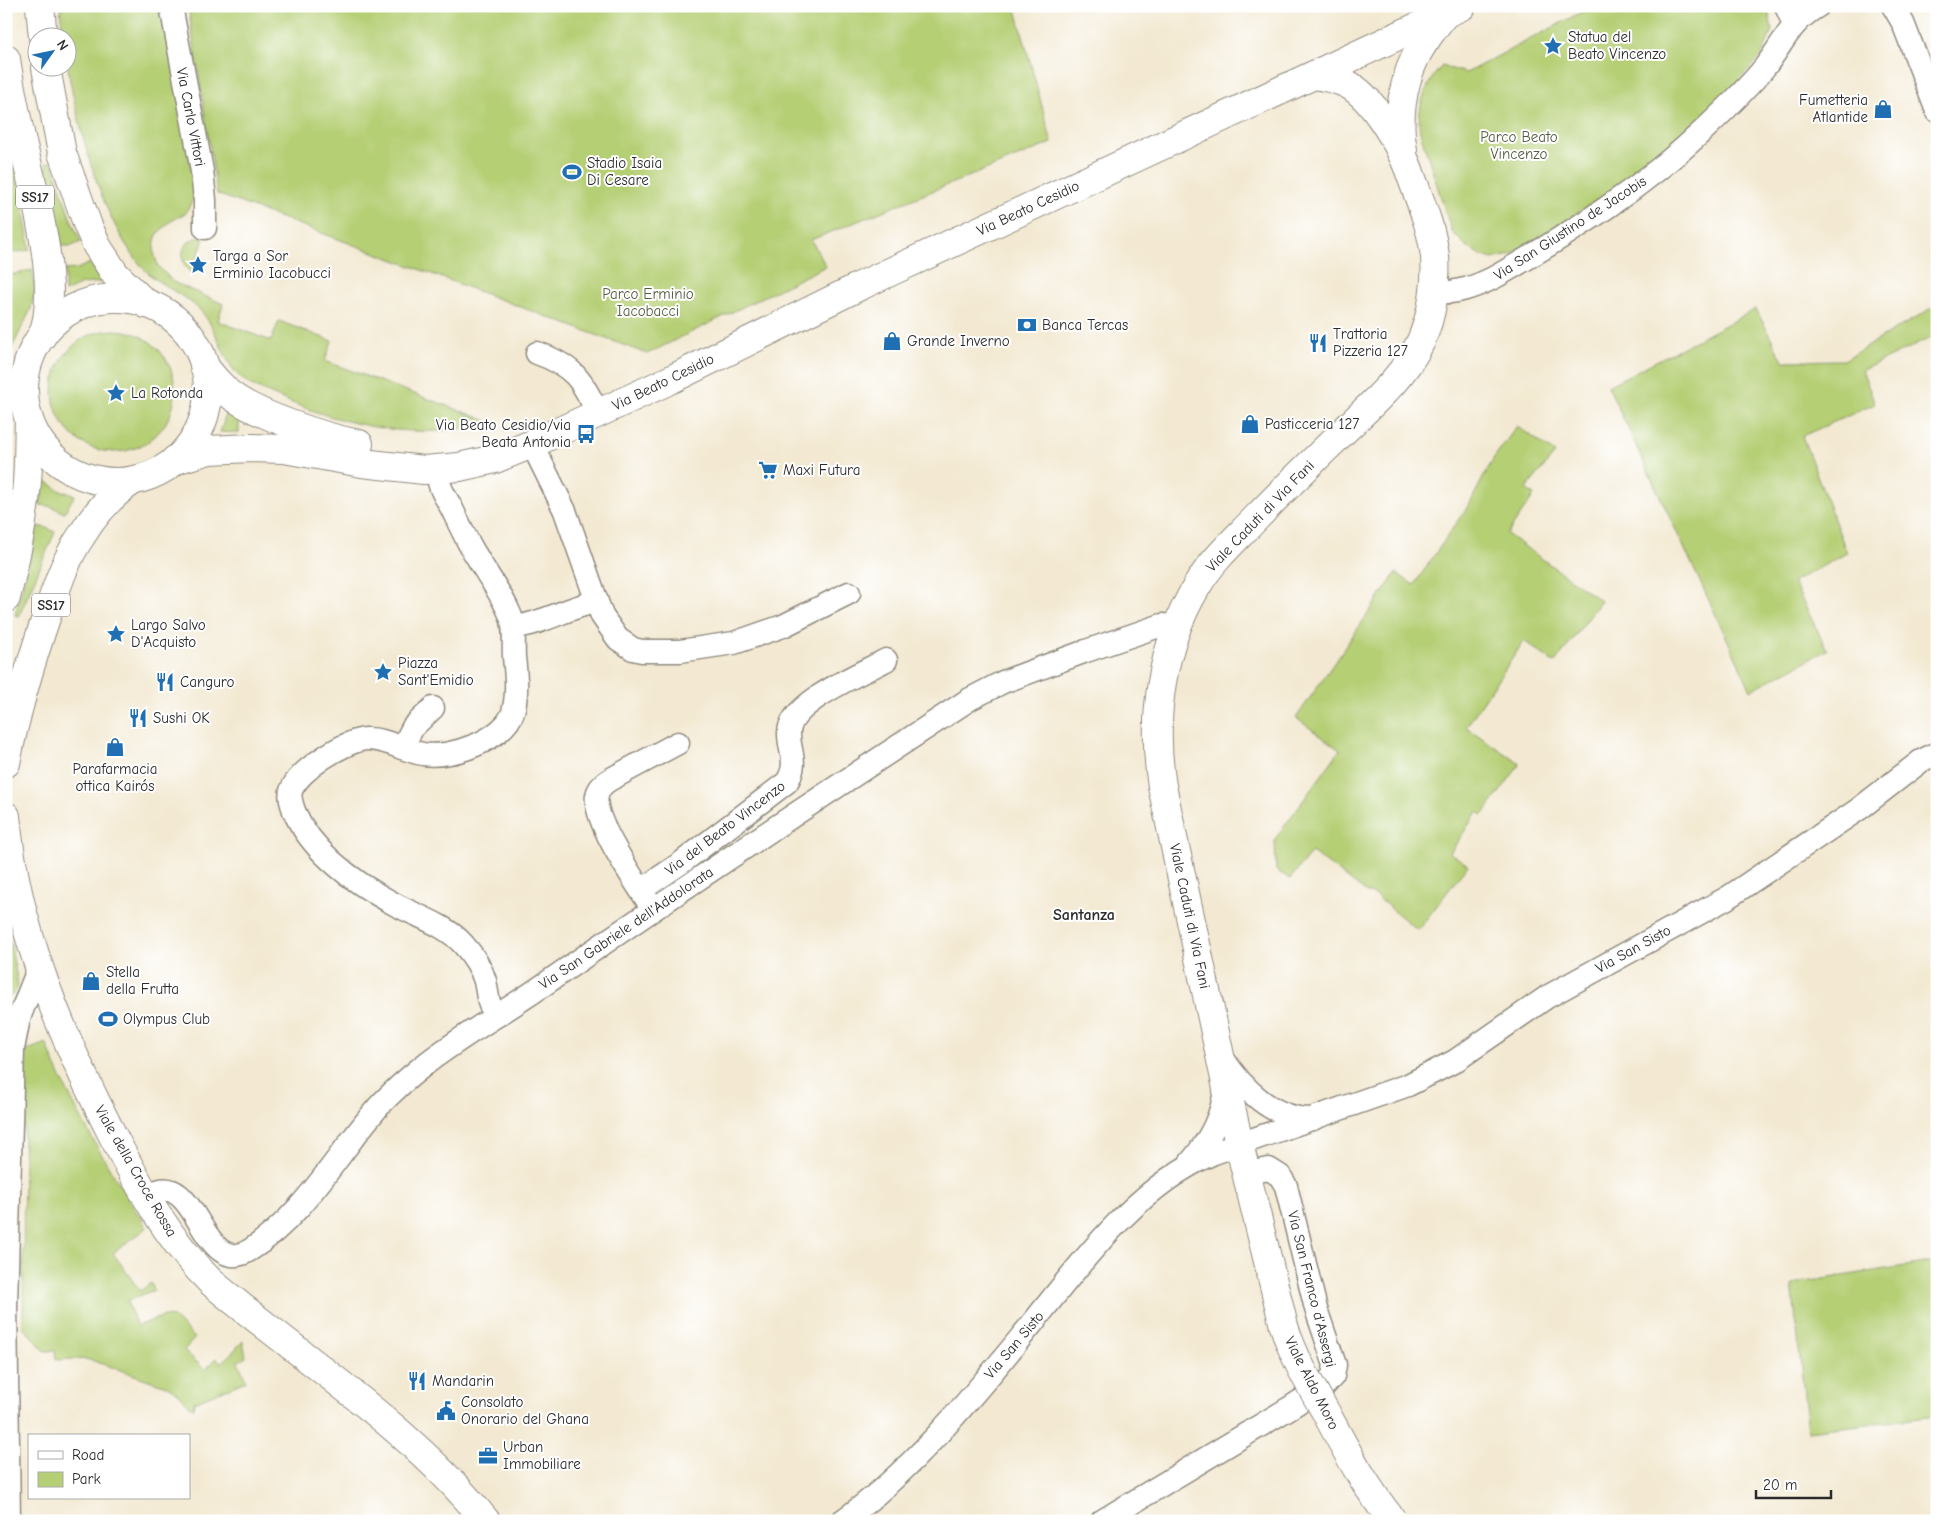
<svg xmlns="http://www.w3.org/2000/svg" width="1943" height="1527" font-family="'Comic Neue',sans-serif">
<style>
.green{fill:#b5cf75;stroke:#707d50}
.lines{fill:none;stroke-linecap:round;stroke-linejoin:round}
.street-casing{stroke:#8f8a7e;stroke-width:25}
.secondary-casing{stroke:#8f8a7e;stroke-width:30}
.primary-casing{stroke:#8f8a7e;stroke-width:30}
.street{stroke:#fff;stroke-width:22}
.secondary{stroke:#fff;stroke-width:28}
.primary{stroke:#fff;stroke-width:28}
.secondary-bridge-casing{stroke:#8f8a7e;stroke-width:30;stroke-linecap:butt}
.secondary-bridge{stroke:#fff;stroke-width:28}
.labels{text-anchor:middle;stroke-width:4;stroke-linejoin:round;paint-order:stroke}
.shield{fill:#fff;stroke:#6b6b6b;stroke-width:1}
.shield-label{font-size:14px;font-weight:bold;fill:#2b2b2b}
.poi-label{font-size:15px;fill:#2b2b2b;stroke:#fff;text-anchor:start}
.street-label{font-size:15px;fill:#2b2b2b;stroke:#fff}
.park-label{font-size:15px;fill:#545c41;stroke:#fff}
.neighbourhood-label{font-size:16px;font-weight:bold;fill:#2b2b2b;stroke:#fff}
</style>
<rect width="100%" height="100%" fill="#fff"/>
<filter id="ink" filterUnits="userSpaceOnUse"><feTurbulence type="fractalNoise" baseFrequency=".02" numOctaves="2"/><feDisplacementMap in="SourceGraphic" scale="10" xChannelSelector="R" yChannelSelector="G"/><feConvolveMatrix kernelMatrix="1 2 1 2 8 2 1 2 1" color-interpolation-filters="sRGB"/></filter>
<filter id="wash" filterUnits="userSpaceOnUse"><feTurbulence type="fractalNoise" baseFrequency=".0096" numOctaves="4" result="noise"/><feDisplacementMap in="SourceGraphic" scale="20" xChannelSelector="R" yChannelSelector="G"/><feGaussianBlur stdDeviation="1.12" result="paint"/><feColorMatrix in="noise" values="0 0 0 0 0 0 0 0 0 0 0 0 0 0 0 0 0 1.4 0 .05"/><feComposite in="paint" operator="in"/></filter>
<g filter="url(#wash)">
<rect width="100%" height="100%" fill="#f3e9d2"/>
<!-- green -->
<g class="green">
<path d="M60,6H161L188,142L194,197L186,213L171,221L158,233L155,240L154,253L158,266L173,282L223,304L218,321L271,341L279,321L332,341L325,361L491,422C421,443 344,426 278,397C265,391 248,386 238,375C221,357 218,329 200,310C183,293 159,286 143,268C108,227 90,167 78,116C74,100 70,84 68,68C66,58 68,47 68,38L63,37Z"/>
<polygon points="188,6 1015,6 1052,143 811,240 826,266 647,354 217,194"/>
<path d="M1593,6H1766L1770,18L1772,31L1761,57L1699,123L1619,187L1510,255L1492,259L1480,255L1465,245L1452,232L1420,132C1416,110 1426,82 1442,66L1466,73Z"/>
<polygon points="6,134 22,201 30,250 6,254"/>
<polygon points="52,162 70,217 81,242 72,246 62,246 46,163"/>
<path d="M195,238H204L193,274C178,265 179,245 195,238Z"/>
<polygon points="90,263 101,282 82,284 65,292 65,270 77,269"/>
<polygon points="32,270 35,289 31,309 6,360 6,276"/>
<polygon points="1937,305 1937,335 1862,370 1875,404 1802,436 1847,553 1793,582 1827,650 1751,690 1608,386 1756,309 1783,361 1844,360"/>
<circle cx="114" cy="391" r="61"/>
<polygon points="225,409 242,417 239,424 239,433 220,432 224,421"/>
<path d="M6,419C13,445 10,475 7,502Z"/>
<polygon points="1517,426 1555,453 1526,489 1534,495 1507,534 1601,601 1555,663 1524,641 1466,727 1520,764 1483,815 1477,812 1450,853 1468,865 1418,930 1373,894 1367,893 1312,852 1290,879 1276,870 1275,839 1340,750 1296,718 1396,573 1414,585 1470,503 1493,459"/>
<polygon points="44,480 59,490 75,495 64,513 53,507 40,505"/>
<polygon points="37,526 47,528 55,532 19,616 15,615 31,554"/>
<polygon points="9,935 18,985 16,991 6,999 6,936"/>
<path d="M46,1043C71,1106 110,1171 147,1228L113,1253L140,1291L151,1283L154,1290L127,1301L137,1326L164,1316L173,1317L195,1338L184,1350L205,1370L217,1358L222,1363L243,1341L246,1357L238,1361L246,1381L194,1402L193,1409L172,1388L91,1360L74,1359L56,1360L55,1351H45L23,1327L24,1101L20,1053Z"/>
<polygon points="1937,1261 1937,1416 1808,1431 1792,1284"/>
</g>
</g>
<g filter="url(#ink)">
<g class="lines">
<!-- street casing -->
<g class="street-casing">
<g id="street">
<polyline points="171,6 202,171 205,200 205,228"/>
<polyline points="1786,6 1794,25"/>
<polyline points="1893,6 1903,23 1937,111"/>
<path d="M1433,292C1457,294 1476,287 1497,276C1571,233 1644,187 1706,128C1726,109 1747,89 1764,68C1784,43 1789,23 1818,6"/>
<path d="M537,353C574,366 582,380 598,414"/>
<polyline points="532,444 565,511 602,616 618,639 633,649 642,651 680,651 734,643 783,626 849,593"/>
<path d="M437,470C439,489 443,492 452,509C460,525 467,542 477,557C487,575 501,593 509,612C516,626 513,642 514,657C516,675 518,694 513,712C504,740 450,759 423,754C403,751 386,738 366,739C345,741 298,770 291,791C289,798 292,804 294,811C313,855 358,885 398,906C420,917 447,926 463,944C473,955 481,967 485,981C488,994 487,1004 496,1016"/>
<path d="M514,627C543,624 568,607 596,602"/>
<polyline points="402,748 413,727 433,708"/>
<path d="M641,890L681,863L787,782C799,762 789,753 789,733C789,703 862,673 886,660"/>
<path d="M649,903C636,883 592,819 597,796C598,788 604,783 611,779L678,743"/>
<path d="M1222,1057C1242,1088 1273,1120 1313,1119"/>
<path d="M1190,1163C1209,1141 1223,1116 1225,1087"/>
<path d="M147,1196C154,1192 163,1187 172,1191C200,1202 210,1275 250,1250C305,1215 338,1152 380,1105C393,1091 408,1078 423,1066C461,1036 505,1012 545,984C685,886 827,793 970,699L1003,682L1086,651L1162,625L1178,627"/>
<polyline points="9,1521 6,1305 13,1049 19,1018 39,967"/>
<path d="M842,1521C913,1471 976,1392 1031,1325C1082,1262 1137,1186 1214,1153L1408,1085L1455,1061L1547,997L1727,898L1859,809L1921,761L1937,753"/>
<polyline points="1102,1521 1291,1407 1325,1385 1333,1376 1335,1365 1316,1309 1286,1186 1280,1176 1269,1169 1247,1173"/>
</g>
</g>
<!-- secondary casing -->
<g class="secondary-casing">
<g id="secondary">
<path d="M1403,150C1397,121 1402,85 1415,58C1422,43 1433,30 1443,16"/>
<path d="M204,366C211,375 219,384 227,392C252,414 326,438 359,444"/>
<polyline points="175,460 209,450 251,448 284,449 362,463 424,470 459,467 495,459 532,444 672,379 860,286 1462,6"/>
<path d="M1284,1326L1239,1144L1162,786C1151,718 1161,646 1197,586C1212,560 1236,539 1256,518C1286,487 1317,457 1348,427C1375,401 1405,375 1421,341C1432,316 1437,284 1435,257C1432,227 1419,199 1409,170C1399,144 1373,97 1347,84C1337,79 1325,77 1314,75"/>
</g>
</g>
<!-- primary casing -->
<g class="primary-casing">
<g id="primary">
<polyline points="40,6 43,38"/>
<path d="M6,59C10,87 16,114 22,142C34,190 62,291 42,336"/>
<polyline points="46,68 62,153 88,226 97,246 115,274 146,304"/>
<circle cx="116" cy="390" r="92"/>
<path d="M6,598C15,563 22,528 26,492C29,468 28,444 29,420"/>
<path d="M6,763C16,712 31,661 48,612C57,586 66,558 82,535C96,512 112,494 134,480"/>
<path d="M6,816C16,930 62,1037 114,1138C141,1189 169,1241 211,1282C304,1360 409,1426 486,1521"/>
</g>
</g>
<!-- street -->
<use href="#street" class="street"/>
<!-- secondary -->
<use href="#secondary" class="secondary"/>
<!-- primary -->
<use href="#primary" class="primary"/>
<!-- secondary-bridge casing -->
<g class="secondary-bridge-casing">
<path id="secondary-bridge" d="M1284,1326C1293,1356 1309,1383 1324,1409C1345,1448 1365,1487 1393,1521"/>
</g>
<!-- secondary-bridge -->
<use href="#secondary-bridge" class="secondary-bridge"/>
</g>
</g>
<!-- icons -->
<defs>
<g id="sight-bare" transform="scale(1.5)"><path d="M0-6L1.8-2.2L6-1.7L2.9 1.2L3.7 5.4L0 3.3L-3.7 5.4L-2.9 1.2L-6-1.7L-1.8-2.2Z" fill="#1f6fb2" stroke="#fff" stroke-width="2.5" paint-order="stroke"/></g>
<g id="shop-bare" transform="scale(1.5)"><path d="M-5-2.5h2.3a2.7 3.5 0 0 1 5.4 0H5L5.5 6h-11ZM-1.5-2.5h3a1.5 2.3 0 0 0-3 0Z" fill="#1f6fb2" stroke="#fff" stroke-width="2.5" paint-order="stroke"/></g>
<g id="stadium-bare" transform="scale(1.5)"><path d="M0-5a6.5 5 0 1 0 0 10a6.5 5 0 1 0 0-10ZM-3.5-1.8h7v3.6h-7Z" fill="#1f6fb2" stroke="#fff" stroke-width="2.5" paint-order="stroke"/></g>
<g id="bank-bare" transform="scale(1.5)"><path d="M-6-4H6V4H-6ZM0-2.3a2.3 2.3 0 1 0 0 4.6a2.3 2.3 0 1 0 0-4.6Z" fill="#1f6fb2" stroke="#fff" stroke-width="2.5" paint-order="stroke"/></g>
<g id="restaurant-bare" transform="scale(1.5)"><path d="M-5-6h1v4h1v-4h1v4h1v-4h1v5L-1.5 .5V6h-2V.5L-5-1ZM5-6V6H3V1.5H1.5Q1.5-4 5-6Z" fill="#1f6fb2" stroke="#fff" stroke-width="2.5" paint-order="stroke"/></g>
<g id="bus-bare" transform="scale(1.5)"><path d="M-5-6H5V4H4V6H2V4H-2V6H-4V4H-5ZM-3.5-4V0h7V-4ZM-3.5 1.2v1.5H-2V1.2ZM2 1.2v1.5H3.5V1.2Z" fill="#1f6fb2" stroke="#fff" stroke-width="2.5" paint-order="stroke"/></g>
<g id="supermarket-bare" transform="scale(1.5)"><path d="M-6-5.5h2.5l.6 2H6L4.5 2H-2.5L-4.4-4H-6ZM-1.5 3.2a1.3 1.3 0 1 0 .1 0ZM3 3.2a1.3 1.3 0 1 0 .1 0Z" fill="#1f6fb2" stroke="#fff" stroke-width="2.5" paint-order="stroke"/></g>
<g id="civic-bare" transform="scale(1.5)"><path d="M-.6-6.5H3V-4.5H.6V-3L4-1V1h2V6H-6V1h2V-1L-.6-3ZM-1.2 2.5V6h2.4V2.5Z" fill="#1f6fb2" stroke="#fff" stroke-width="2.5" paint-order="stroke"/></g>
<g id="office-bare" transform="scale(1.5)"><path d="M-6-3h4V-5.5h4V-3h4V5H-6ZM-1-4.5V-3h2v-1.5ZM-6 0V1H6V0Z" fill="#1f6fb2" stroke="#fff" stroke-width="2.5" paint-order="stroke"/></g>
</defs>
<g fill-rule="evenodd">
<use href="#sight-bare" x="1553" y="46"/>
<use href="#shop-bare" x="1883" y="109"/>
<use href="#stadium-bare" x="572" y="172"/>
<use href="#sight-bare" x="198" y="265"/>
<use href="#bank-bare" x="1027" y="325"/>
<use href="#shop-bare" x="892" y="341"/>
<use href="#restaurant-bare" x="1318" y="343"/>
<use href="#sight-bare" x="116" y="393"/>
<use href="#shop-bare" x="1250" y="424"/>
<use href="#bus-bare" x="586" y="434"/>
<use href="#supermarket-bare" x="768" y="470"/>
<use href="#sight-bare" x="116" y="634"/>
<use href="#sight-bare" x="383" y="672"/>
<use href="#restaurant-bare" x="165" y="682"/>
<use href="#restaurant-bare" x="138" y="718"/>
<use href="#shop-bare" x="115" y="747"/>
<use href="#shop-bare" x="91" y="981"/>
<use href="#stadium-bare" x="108" y="1019"/>
<use href="#restaurant-bare" x="417" y="1381"/>
<use href="#civic-bare" x="446" y="1411"/>
<use href="#office-bare" x="488" y="1456"/>
</g>
<g class="labels">
<!-- shield labels -->
<g class="shield">
<rect x="16" y="185.5" width="38" height="23" rx="4"/>
<rect x="32" y="593.5" width="38" height="23" rx="4"/>
</g>
<g class="shield-label">
<text x="35" y="202">SS17</text>
<text x="51" y="610">SS17</text>
</g>
<!-- poi labels -->
<g class="poi-label">
<text x="1568" y="42">Statua del<tspan x="1568" dy="17">Beato Vincenzo</tspan></text>
<text x="1868" y="105" text-anchor="end">Fumetteria<tspan x="1868" dy="17">Atlantide</tspan></text>
<text x="587" y="168">Stadio Isaia<tspan x="587" dy="17">Di Cesare</tspan></text>
<text x="213" y="261">Targa a Sor<tspan x="213" dy="17">Erminio Iacobucci</tspan></text>
<text x="1042" y="330">Banca Tercas</text>
<text x="1333" y="339">Trattoria<tspan x="1333" dy="17">Pizzeria 127</tspan></text>
<text x="907" y="346">Grande Inverno</text>
<text x="131" y="398">La Rotonda</text>
<text x="1265" y="429">Pasticceria 127</text>
<text x="571" y="430" text-anchor="end">Via Beato Cesidio/via<tspan x="571" dy="17">Beata Antonia</tspan></text>
<text x="783" y="475">Maxi Futura</text>
<text x="131" y="630">Largo Salvo<tspan x="131" dy="17">D'Acquisto</tspan></text>
<text x="398" y="668">Piazza<tspan x="398" dy="17">Sant'Emidio</tspan></text>
<text x="180" y="687">Canguro</text>
<text x="153" y="723">Sushi OK</text>
<text x="115" y="774" text-anchor="middle">Parafarmacia<tspan x="115" dy="17">ottica Kairós</tspan></text>
<text x="106" y="977">Stella<tspan x="106" dy="17">della Frutta</tspan></text>
<text x="123" y="1024">Olympus Club</text>
<text x="432" y="1386">Mandarin</text>
<text x="461" y="1407">Consolato<tspan x="461" dy="17">Onorario del Ghana</tspan></text>
<text x="503" y="1452">Urban<tspan x="503" dy="17">Immobiliare</tspan></text>
</g>
<!-- street labels -->
<g class="street-label">
<text transform="translate(191 117) rotate(79)" y="5">Via Carlo Vittori</text>
<text transform="translate(1028 208) rotate(-25)" y="5">Via Beato Cesidio</text>
<text transform="translate(1570 228) rotate(-33)" y="5">Via San Giustino de Jacobis</text>
<text transform="translate(663 382) rotate(-26)" y="5">Via Beato Cesidio</text>
<text transform="translate(1260 516) rotate(-46)" y="5">Viale Caduti di Via Fani</text>
<text transform="translate(725 828) rotate(-37)" y="5">Via del Beato Vincenzo</text>
<text transform="translate(1190 916) rotate(78)" y="5">Viale Caduti di Via Fani</text>
<text transform="translate(626 928) rotate(-34)" y="5">Via San Gabriele dell'Addolorata</text>
<text transform="translate(1633 949) rotate(-29)" y="5">Via San Sisto</text>
<text transform="translate(136 1171) rotate(60)" y="5">Viale della Croce Rossa</text>
<text transform="translate(1312 1289) rotate(76)" y="5">Via San Franco d'Assergi</text>
<text transform="translate(1014 1345) rotate(-50)" y="5">Via San Sisto</text>
<text transform="translate(1312 1383) rotate(63)" y="5">Viale Aldo Moro</text>
</g>
<!-- park labels -->
<g class="park-label">
<text x="1519" y="142">Parco Beato<tspan x="1519" dy="17">Vincenzo</tspan></text>
<text x="648" y="299">Parco Erminio<tspan x="648" dy="17">Iacobacci</tspan></text>
</g>
<!-- neighbourhood labels -->
<g class="neighbourhood-label">
<text x="1084" y="920">Santanza</text>
</g>
</g>
<!-- margin -->
<rect width="1943" height="1527" fill="none" stroke="#fff" stroke-width="25"/>
<!-- legend -->
<rect x="28" y="1434" width="162" height="65" fill="#ffffff" stroke="#aaaaaa"/>
<rect x="38" y="1451" width="25" height="8" fill="#ffffff" stroke="#aaaaaa"/>
<text x="72" y="1460" font-size="15" fill="#2b2b2b">Road</text>
<rect x="38" y="1472" width="25" height="15" fill="#b5cf75" stroke="#aaaaaa"/>
<text x="72" y="1484" font-size="15" fill="#2b2b2b">Park</text>
<!-- north arrow -->
<g transform="translate(52 52) rotate(57)"><circle r="24" fill="#ffffff" stroke="#aaaaaa"/>
<path d="M0-4L9 19L0 12L-9 19Z" fill="#1f6fb2"/>
<text y="-8" font-size="14" font-weight="bold" text-anchor="middle" fill="#2b2b2b">N</text>
</g>
<!-- scale -->
<path d="M1756 1490v8h75v-8" fill="none" stroke="#2b2b2b" stroke-width="2.5"/>
<text x="1763" y="1490" font-size="15" fill="#2b2b2b" stroke="#ffffff" stroke-width="4" paint-order="stroke">20 m</text>
</svg>
